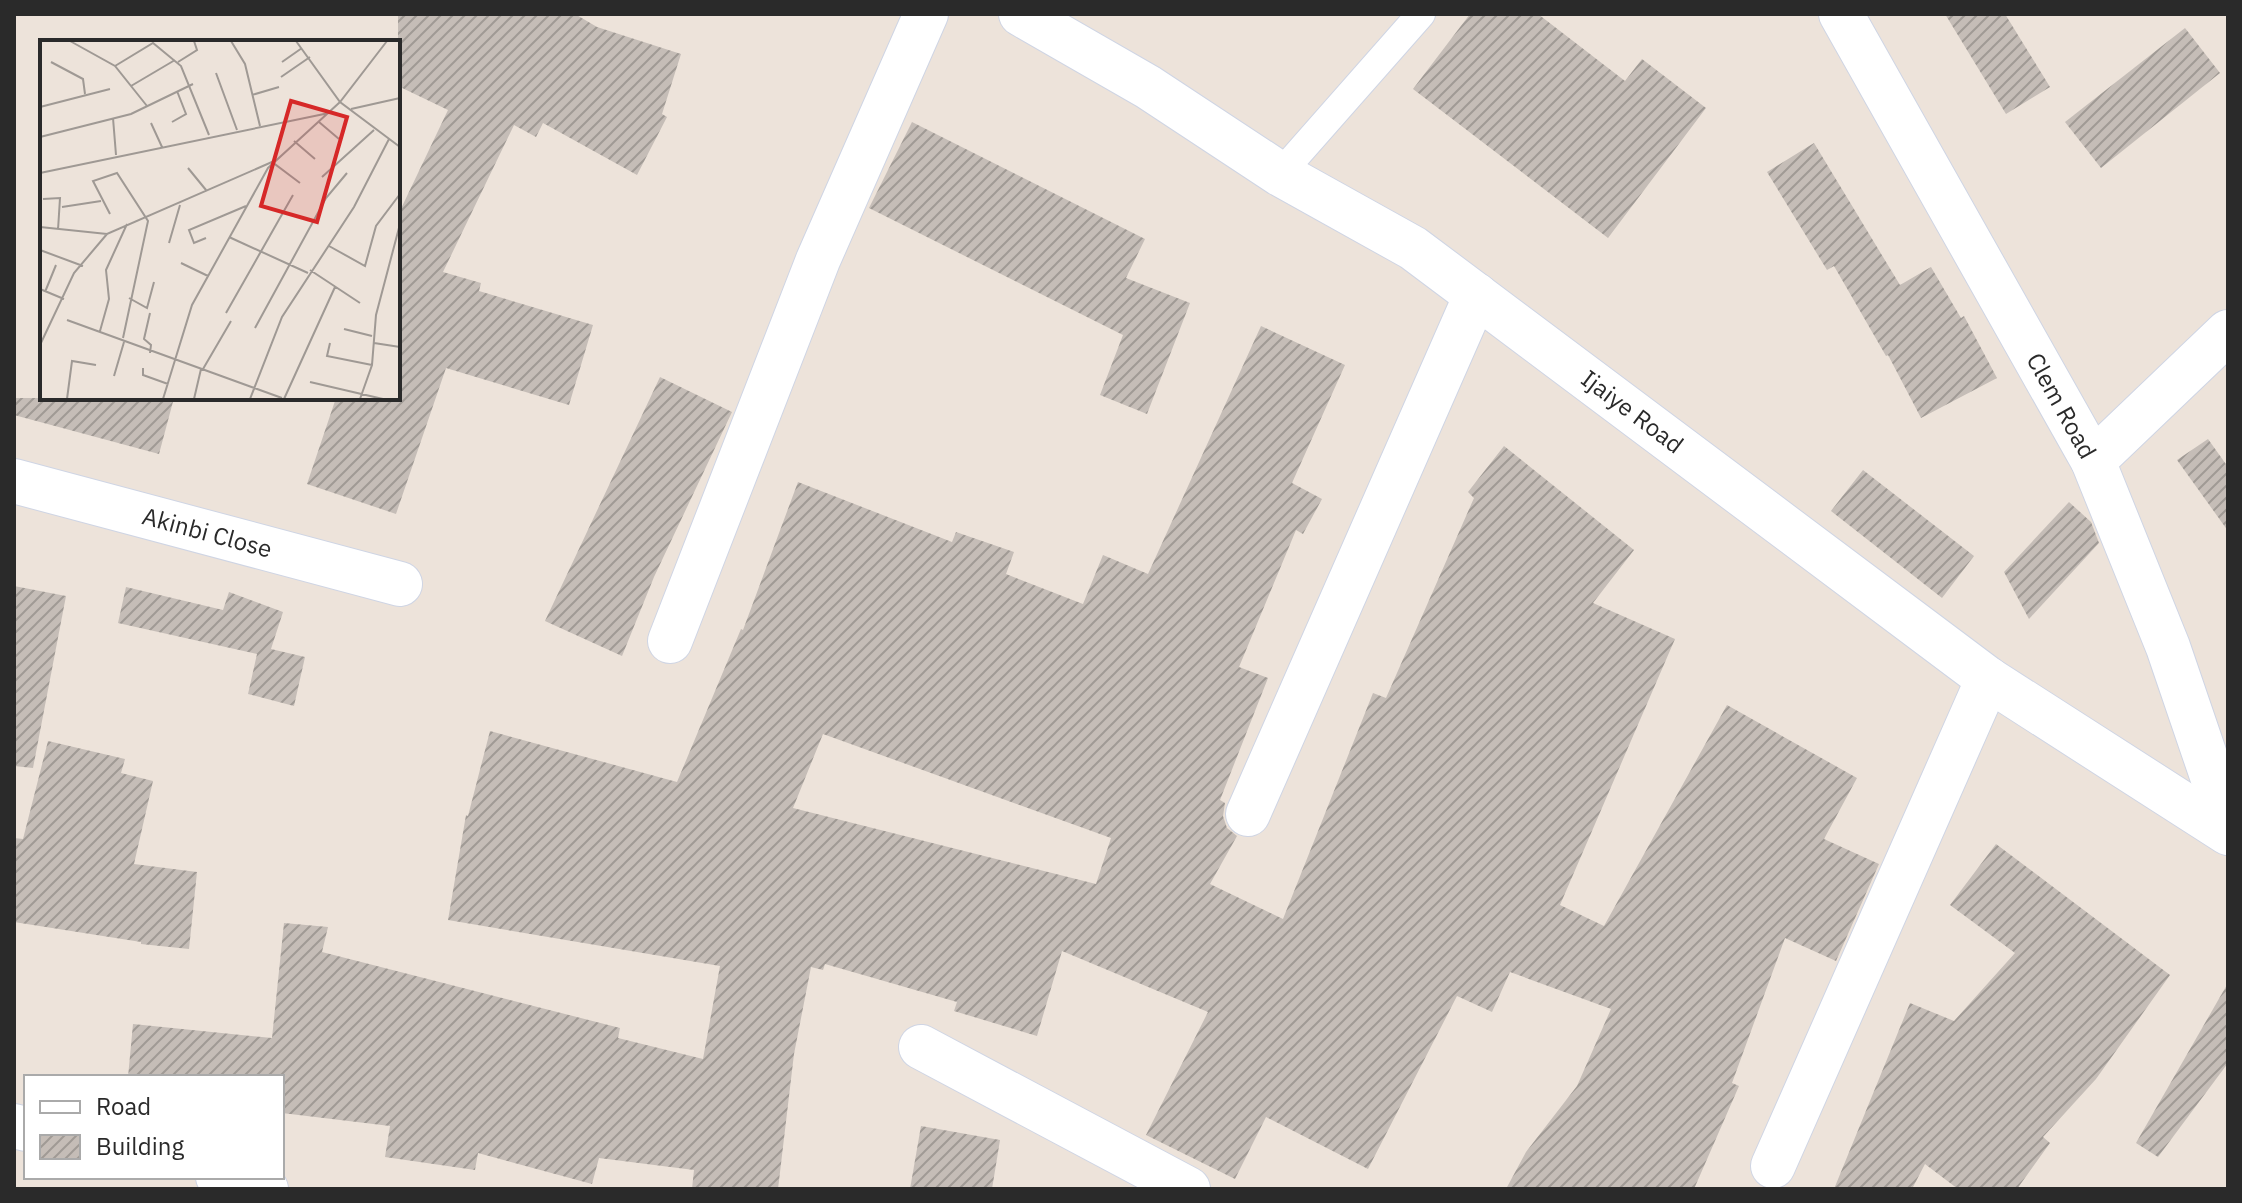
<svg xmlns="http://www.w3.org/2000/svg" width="2242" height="1203" font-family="'IBM Plex Sans',sans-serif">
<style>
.building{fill:url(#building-hatch);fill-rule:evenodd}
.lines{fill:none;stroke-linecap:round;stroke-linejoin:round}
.lane-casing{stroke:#cfd5e4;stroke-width:30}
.street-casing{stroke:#cfd5e4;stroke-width:46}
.lane{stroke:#fff;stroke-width:28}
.street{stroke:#fff;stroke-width:44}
.labels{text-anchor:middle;stroke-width:8;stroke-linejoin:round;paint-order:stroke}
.street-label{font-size:24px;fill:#2a2a2a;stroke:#fff}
.inset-road{fill:none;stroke:#9f9994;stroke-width:2}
.view{fill:#d62828;fill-opacity:0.15;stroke:#d62828;stroke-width:4}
.inset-edge{fill:none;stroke:#2a2a2a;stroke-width:4}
</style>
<defs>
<pattern id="building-hatch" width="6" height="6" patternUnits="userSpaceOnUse" patternTransform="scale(2)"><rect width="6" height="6" fill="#c5bdb7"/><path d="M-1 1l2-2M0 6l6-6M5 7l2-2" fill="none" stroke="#a09a95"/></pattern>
</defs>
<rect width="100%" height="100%" fill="#ede3da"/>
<!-- building -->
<g class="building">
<polygon points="398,14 575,14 597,27 681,54 662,114 667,117 637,175 543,123 536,137 514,125 443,272 481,283 479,291 593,325 569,405 446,368 396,514 307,484 336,398 398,398 398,215 448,110 398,86"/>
<polygon points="1470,14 1538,14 1625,81 1642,59 1706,108 1608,238 1413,89"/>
<polygon points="1945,14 2005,14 2050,87 2006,114"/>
<polygon points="2185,28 2220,73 2101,168 2065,122"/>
<polygon points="912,122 1145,239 1126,278 1190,303 1147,414 1100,395 1123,335 869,208"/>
<polygon points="1814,143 1900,285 1931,267 1961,318 1964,316 1997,378 1921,418 1888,355 1886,356 1834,266 1827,270 1767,172"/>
<path d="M1261,326L1345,365L1292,483L1322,499L1303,534L1296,530L1239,667L1268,678L1220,800L1225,803L1223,816L1227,828L1237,836L1210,884L1283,919L1373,693L1386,698L1474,498L1468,492L1504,446L1634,550L1593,603L1675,639L1560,905L1604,926L1727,705L1857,778L1824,839L1879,864L1836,961L1785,938L1732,1083L1739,1086L1694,1189H1506L1526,1152L1577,1086L1611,1009L1510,972L1492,1012L1457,996L1368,1169L1266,1117L1235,1179L1146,1135L1208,1012L1062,951L1037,1036L954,1011L957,1002L825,964L823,970L811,967L794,1054L778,1189H692L694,1170L599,1158L592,1184L478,1153L475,1170L385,1157L390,1126L282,1113V1077H128L133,1024L272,1038L284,923L328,927L322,952L620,1028L618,1038L703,1059L720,966L448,920L466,815L468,816L490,731L677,782L741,629L743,630L798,482L952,542L956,532L1014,552L1006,574L1083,604L1103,555L1148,574ZM823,734L1111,838L1096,884L793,808Z"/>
<polygon points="660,377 732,412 654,577 622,656 545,621"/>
<polygon points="14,398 174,398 159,454 14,415"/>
<polygon points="2208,439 2228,467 2228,531 2177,460"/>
<polygon points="1863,470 1974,556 1942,598 1831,511"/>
<polygon points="2069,502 2091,522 2099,543 2029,619 2004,572"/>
<polygon points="14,586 66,596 33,768 14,766"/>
<polygon points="126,587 223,610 229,592 283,612 271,649 305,657 294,706 248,694 257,654 118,623"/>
<polygon points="48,741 125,759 121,773 153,781 134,864 197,872 189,949 141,944 141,942 14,922 14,838 23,839"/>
<polygon points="1996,844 2170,975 2096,1079 2043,1137 2050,1143 2017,1189 1958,1189 1925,1164 1912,1189 1834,1189 1910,1003 1954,1021 2015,953 1950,905"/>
<polygon points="2228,983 2228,1063 2158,1157 2136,1143"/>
<polygon points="921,1126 1000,1140 992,1189 910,1189"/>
</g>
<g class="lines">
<!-- lane casing -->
<g class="lane-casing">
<polyline id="lane" points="1280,174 1421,14"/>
</g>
<!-- street casing -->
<g class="street-casing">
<g id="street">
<polyline points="1021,14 1148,87 1280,174 1413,248 1988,679 2228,833"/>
<polyline points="1841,14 2093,461 2168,647 2228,823"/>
<polyline points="2093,461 2228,332"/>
<polyline points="14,481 400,584"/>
<polyline points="670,641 818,260 926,14"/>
<polyline points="1248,814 1476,295"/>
<polyline points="921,1047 1188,1189"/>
<polyline points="14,1126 26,1129"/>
<polyline points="1773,1166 1988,679"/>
<polyline points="218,1177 266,1189"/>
</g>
</g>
<!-- lane -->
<use href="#lane" class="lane"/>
<!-- street -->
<use href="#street" class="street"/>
</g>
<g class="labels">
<!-- street labels -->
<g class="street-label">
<text transform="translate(2061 406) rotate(61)" y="8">Clem Road</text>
<text transform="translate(1632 412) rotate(37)" y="8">Ijaiye Road</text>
<text transform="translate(207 533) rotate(15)" y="8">Akinbi Close</text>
</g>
</g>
<!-- overview -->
<g transform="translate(40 40)">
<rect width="360" height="360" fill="#ede3da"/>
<path class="inset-road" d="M30,1L75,26L107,66M191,1L205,24L220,86M256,1L300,62L360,107M11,22L43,39L45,54M138,22L157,10L154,1M242,22L262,8M75,26L113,3L141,26L169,95M176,33L197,90M241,37L270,17M91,46L135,20M212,55L239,47M0,67L70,49M311,69L360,58M73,78L76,115M132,82L146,74L137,51M279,82L299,99M111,83L122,107M0,97L91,74L153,44M254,101L275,119M148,128L166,150M0,133L289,73M282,137L334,90M3,159L20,158L18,190M22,167L61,161M70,174L53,141L77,133L108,181L83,298M0,187L67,194L232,122L260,143M189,197L268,233M166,198L154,203L149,190L206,166M129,203L140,165M289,206L325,226L336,186L360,154M0,210L43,226M141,223L168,236M270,230L320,263M0,249L24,259M5,252L16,225M89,258L107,268L114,242M110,273L104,299L111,305L110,313M186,273L253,155M27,280L242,358M215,288L286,158L307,133M304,289L332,296M60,291L69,259L66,230L87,184M290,303L287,316L332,325M334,303L360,307M0,305L34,233L67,194M103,328V335L128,344M163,329L191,281M74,336L84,302M270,342L343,359M27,359L32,321L56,325M123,359L152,265L228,128L300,62L347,1M154,359L161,329M210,359L242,277L314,167L349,99M244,359L295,247M320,359L332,325L336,275L360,184"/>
<path class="view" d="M251,61L307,77L277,182L221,166Z"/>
<rect width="360" height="360" class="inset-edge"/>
</g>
<!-- border -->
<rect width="2242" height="1203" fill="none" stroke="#2a2a2a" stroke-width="32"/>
<!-- legend -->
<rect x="24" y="1075" width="260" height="104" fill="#ffffff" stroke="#aaaaaa" stroke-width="2"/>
<rect x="40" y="1101" width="40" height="12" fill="#ffffff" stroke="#aaaaaa" stroke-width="2"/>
<text x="96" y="1115" font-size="24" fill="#2a2a2a">Road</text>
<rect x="40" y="1135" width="40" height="24" fill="url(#building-hatch)" stroke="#aaaaaa" stroke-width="2"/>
<text x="96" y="1155" font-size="24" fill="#2a2a2a">Building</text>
</svg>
